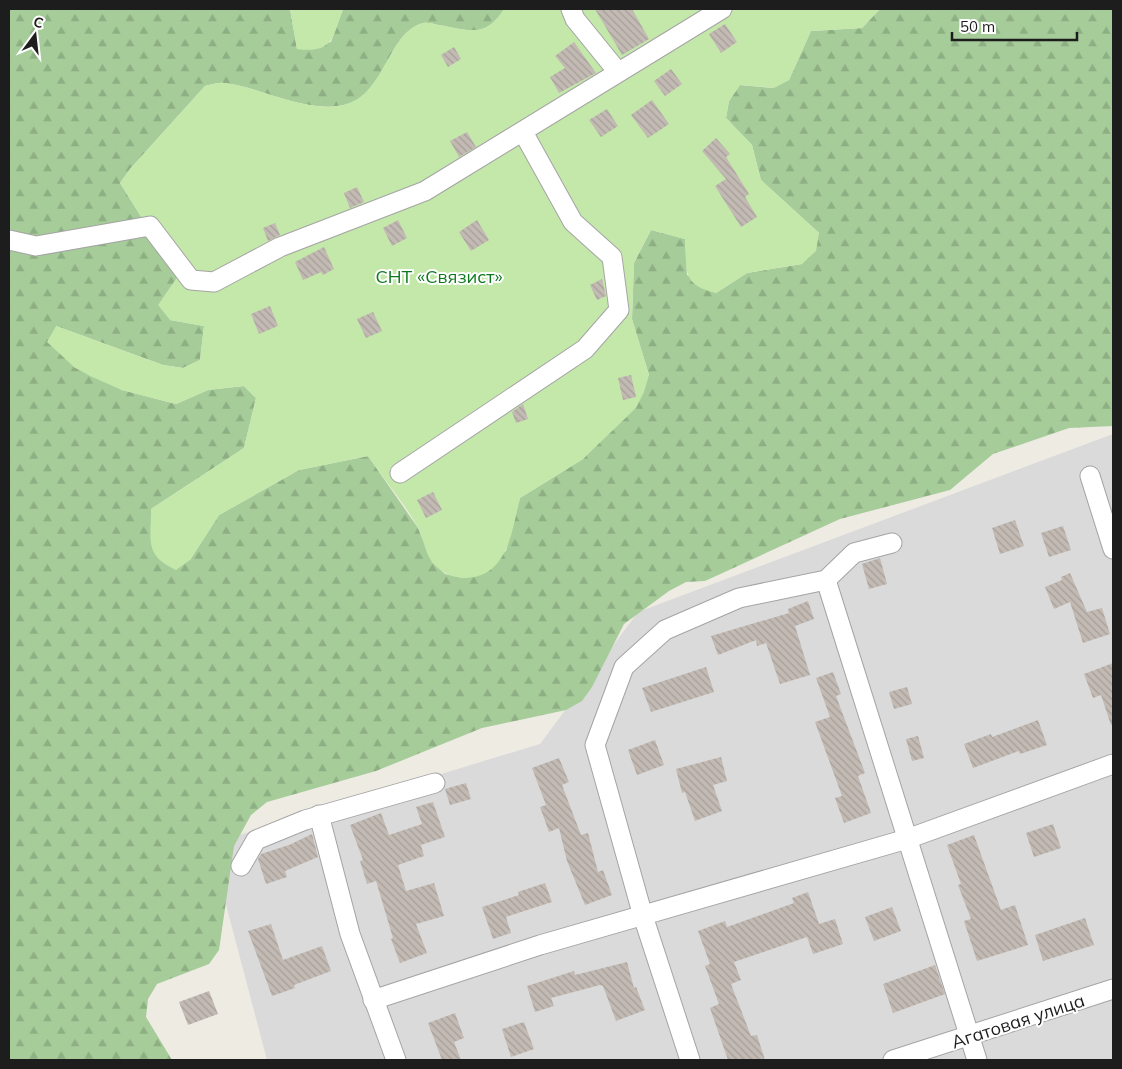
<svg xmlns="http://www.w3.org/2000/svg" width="1122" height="1069" viewBox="0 0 1122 1069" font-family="Mulish,sans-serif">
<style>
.residential{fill:#dbdada}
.forest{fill:url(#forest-firs)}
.garden{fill:#c4e7aa}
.building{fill:url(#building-back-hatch)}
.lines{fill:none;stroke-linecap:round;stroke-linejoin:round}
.minor-casing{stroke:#a4a4a4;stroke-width:21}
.minor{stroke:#fff;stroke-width:19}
.labels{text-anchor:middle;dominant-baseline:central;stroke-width:4;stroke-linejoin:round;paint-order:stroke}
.park-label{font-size:18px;fill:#0e781e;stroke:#fff}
.street-label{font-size:18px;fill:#1d1d1d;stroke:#fff}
</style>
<defs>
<pattern id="forest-firs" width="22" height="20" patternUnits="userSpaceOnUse" patternTransform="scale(1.25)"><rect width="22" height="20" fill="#a5cc99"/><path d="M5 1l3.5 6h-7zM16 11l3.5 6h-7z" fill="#8eaf83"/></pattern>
<pattern id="building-back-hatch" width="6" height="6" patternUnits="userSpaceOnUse" patternTransform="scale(1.25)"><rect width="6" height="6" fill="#c2bab3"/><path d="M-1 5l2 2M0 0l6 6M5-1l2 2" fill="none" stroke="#a69f9a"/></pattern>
</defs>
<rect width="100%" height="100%" fill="#eeebe3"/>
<polygon class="residential" points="1113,434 1113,1060 267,1060 210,844 540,744 638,612"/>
<path class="forest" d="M 9,9 L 290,9 L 297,49 L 331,42 L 343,9 L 504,9 C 485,39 470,30 438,25 C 434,24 428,22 423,23 C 389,32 386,89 350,103 C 312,117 262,87 224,83 C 218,82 211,85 205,86 L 130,169 L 120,183 L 178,276 L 170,320 L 204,326 L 200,360 L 183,368 L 163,365 L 56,326 L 74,367 L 122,390 L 176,404 L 208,390 L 244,386 L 256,398 L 244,448 L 151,509 L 190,560 L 219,515 L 299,470 L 368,456 L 418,528 L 432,562 L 445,574 L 463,578 L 506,551 L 520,498 L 583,459 L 649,375 L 632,319 L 634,263 L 651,230 L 685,239 L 687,275 L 716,293 L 747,273 L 802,264 L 819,233 L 761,180 L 752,145 L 726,118 L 729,101 L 740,85 L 773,88 L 789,80 L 811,31 L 862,28 L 880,9 L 1113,9 L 1113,426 L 1069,428 L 993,454 L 950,490 L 840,519 L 705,581 L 686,582 L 669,591 L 624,624 L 592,687 L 582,701 L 566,710 L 482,728 L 376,771 L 267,802 L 251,815 L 234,846 L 219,950 L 209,964 L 157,984 L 148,999 L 146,1017 L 172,1060 L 9,1060 Z"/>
<g class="garden">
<path d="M 290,9 L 343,9 C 333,37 333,54 297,49 Z"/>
<path d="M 504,9 L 880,9 L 862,28 L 811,31 L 789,80 L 774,88 L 740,85 L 729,101 L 726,118 L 752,145 L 761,180 L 819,233 L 816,251 L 802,264 L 747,273 L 716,293 C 681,285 687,270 685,239 L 651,230 L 634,263 L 632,319 L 649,375 L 644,392 L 636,408 L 583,459 L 520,498 C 512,530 508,577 466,578 C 453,578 441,573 433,563 C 425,554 424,539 418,528 C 405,503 384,480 368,456 L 299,470 L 219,515 L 190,560 L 176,570 C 144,555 151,541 151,509 L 244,448 L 256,398 L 244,386 L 208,390 L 176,404 L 122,390 L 90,376 L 74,367 L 47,342 L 56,326 L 163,365 L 183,368 L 200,360 L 204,326 L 170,320 L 158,305 L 178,276 L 120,183 L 130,169 L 205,86 C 211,85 218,82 224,83 C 262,87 312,117 350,103 C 386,89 389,32 423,23 C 428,22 434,24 438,25 C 470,30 485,39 504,9 Z"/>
</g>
<g class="building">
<polygon points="595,9 632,9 649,39 622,55"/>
<polygon points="725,24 737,42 721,53 709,34"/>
<polygon points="574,42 596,73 559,93 550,77 565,68 555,56"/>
<polygon points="454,47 461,59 448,67 441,55"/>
<polygon points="671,69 682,84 665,96 654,81"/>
<polygon points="652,100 669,124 648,138 631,115"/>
<polygon points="607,109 618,126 601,137 589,120"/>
<polygon points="467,132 476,147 459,157 450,141"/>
<polygon points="716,138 730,154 726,157 749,194 745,197 757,217 741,227 715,186 726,179 702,151"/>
<polygon points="357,187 364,202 350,208 344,193"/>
<polygon points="398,220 407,238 392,246 383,228"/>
<polygon points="477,220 489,240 471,251 459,232"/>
<polygon points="275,223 280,235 268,241 263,228"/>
<polygon points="324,247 334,269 323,275 321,272 303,280 295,262"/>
<polygon points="602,279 606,296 597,300 590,285"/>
<polygon points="270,306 278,326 259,334 251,314"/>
<polygon points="373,312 382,331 366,338 357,319"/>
<polygon points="631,375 636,397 623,400 618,378"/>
<polygon points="523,404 528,419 516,423 512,412"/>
<polygon points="433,492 442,510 426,518 417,500"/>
<polygon points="1015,520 1024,546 1000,554 992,528"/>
<polygon points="1063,526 1071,550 1049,557 1041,533"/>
<polygon points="880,558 887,584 869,589 862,564"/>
<polygon points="1070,573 1087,612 1102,608 1110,634 1083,643 1070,602 1054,609 1045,587 1062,580 1061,577"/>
<polygon points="808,601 814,619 795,626 810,675 780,684 766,643 757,646 756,640 718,655 711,636 789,613 788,609"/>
<polygon points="1113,663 1113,725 1111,725 1101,695 1093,698 1084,674"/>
<polygon points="706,667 714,692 651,712 642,688"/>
<polygon points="833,672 841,694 836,696 865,773 858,776 871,813 844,823 835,798 842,796 815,722 830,717 816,678"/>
<polygon points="907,687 912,704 894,709 889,692"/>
<polygon points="1038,720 1047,745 1020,754 1019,751 973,768 964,744 991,734 992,737"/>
<polygon points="918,736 924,758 912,761 906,739"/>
<polygon points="655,740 664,765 637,775 628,750"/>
<polygon points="721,757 727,781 713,785 722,811 695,821 685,792 682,793 676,769"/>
<polygon points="559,758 569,782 562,785 581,835 588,833 598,872 603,870 612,895 585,905 567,861 559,828 549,832 540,807 546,805 532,768"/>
<polygon points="466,783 471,799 450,805 445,789"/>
<polygon points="433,802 445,837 421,845 424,856 398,865 406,891 434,883 444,916 416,924 427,953 400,963 391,939 393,938 376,881 367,884 360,861 363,860 350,825 381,813 389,835 422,824 416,807"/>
<polygon points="1053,824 1061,848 1034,857 1026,833"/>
<polygon points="312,834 318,857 285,871 287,877 266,884 258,859 261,854 289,845"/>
<polygon points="974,835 1001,910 1015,905 1028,945 977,961 964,921 971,919 958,885 961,884 947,845"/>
<polygon points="545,883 552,902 506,917 511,933 493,939 482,907 519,895 518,892"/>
<polygon points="808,892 819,924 835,919 843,944 813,954 807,937 734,962 741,980 731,984 751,1036 757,1035 765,1060 728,1060 710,1008 719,1004 705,966 710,964 698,931 725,921 727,927 794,903 792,898"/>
<polygon points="892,907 901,931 874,941 865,917"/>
<polygon points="1085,918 1094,945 1043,961 1035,935"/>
<polygon points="271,924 283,960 322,946 331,971 294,985 295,988 272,996 248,931"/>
<polygon points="627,962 634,988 636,987 645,1010 616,1021 603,986 600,985 551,998 554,1006 535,1012 527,986 574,971 575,975"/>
<polygon points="935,965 945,994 893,1013 883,984"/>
<polygon points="209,991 218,1014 188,1025 179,1002"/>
<polygon points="455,1013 464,1038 454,1042 461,1060 442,1060 428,1023"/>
<polygon points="524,1022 534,1049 511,1057 502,1029"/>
</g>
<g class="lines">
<g class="minor-casing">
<g id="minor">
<polyline points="571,9 575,19 618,72"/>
<polyline points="9,240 36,246 150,226 191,280 214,282 280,247 425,191 722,9"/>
<polyline points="400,473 585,349 619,310 612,257 573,222 523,132"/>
<polyline points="1090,476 1113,549"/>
<polyline points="826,580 977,1060"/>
<polyline points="319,815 350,934 396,1060"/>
<polyline points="241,866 256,840 305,820 435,783"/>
<polyline points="373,1000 540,945 907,839 1113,764"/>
<polyline points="690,1060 643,916 595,745 624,667 665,630 739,598 826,580 854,553 892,543"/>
<polyline points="893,1060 1113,989"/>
</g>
</g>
<use href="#minor" class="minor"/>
</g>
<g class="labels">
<g class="park-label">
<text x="439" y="276">СНТ «Связист»</text>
</g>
<g class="street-label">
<text transform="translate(1018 1021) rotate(-18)">Агатовая улица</text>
</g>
</g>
<rect width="1122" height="1069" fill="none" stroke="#1d1d1d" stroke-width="20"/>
<g transform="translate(35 35) rotate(15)" stroke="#ffffff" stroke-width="4" paint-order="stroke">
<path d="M0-4L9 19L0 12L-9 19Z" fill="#1d1d1d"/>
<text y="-8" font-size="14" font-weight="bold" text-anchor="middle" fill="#1d1d1d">С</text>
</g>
<path d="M952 32v8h125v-8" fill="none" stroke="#1d1d1d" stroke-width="2.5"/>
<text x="960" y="32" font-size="15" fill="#1d1d1d" stroke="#ffffff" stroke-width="4" paint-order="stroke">50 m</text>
</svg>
